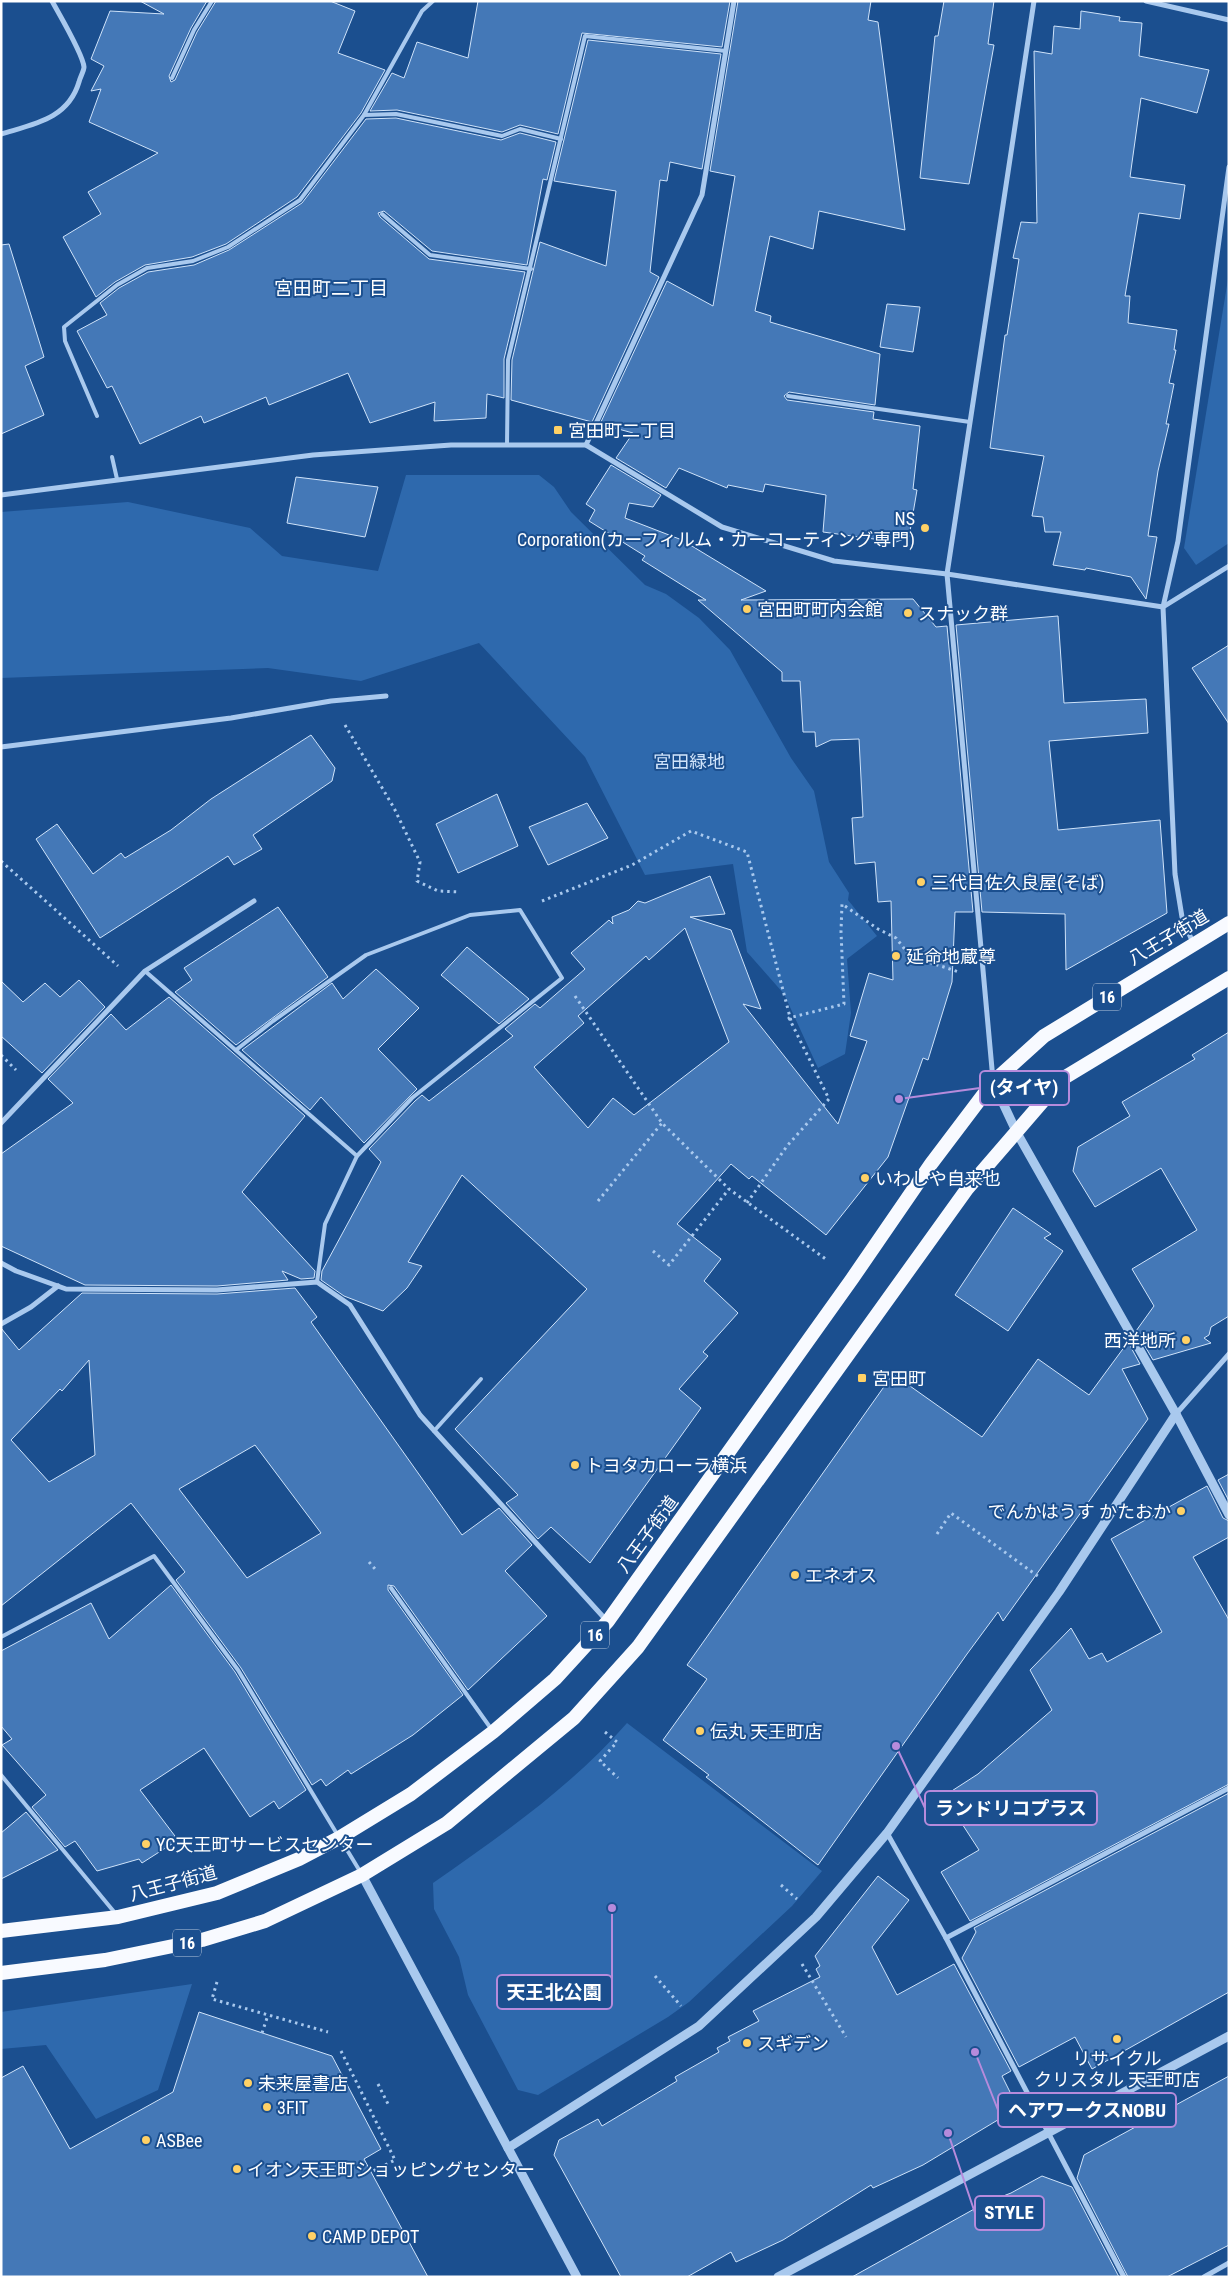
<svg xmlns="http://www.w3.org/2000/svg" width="1230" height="2278" viewBox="0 0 1230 2278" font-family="'Roboto Condensed','Noto Sans JP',sans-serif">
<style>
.green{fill:#2e69ad}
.building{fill:#4478b7;stroke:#cfe3fa;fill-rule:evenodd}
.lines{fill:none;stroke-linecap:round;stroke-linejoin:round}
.path{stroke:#a9c9ee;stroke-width:3;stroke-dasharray:2.5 4;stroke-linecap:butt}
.service{stroke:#a9c9ee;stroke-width:4}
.minor{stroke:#a9c9ee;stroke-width:5}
.tertiary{stroke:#a9c9ee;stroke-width:9}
.trunk{stroke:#f8faff;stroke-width:14}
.poi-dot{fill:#ffd166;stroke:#1b4f8f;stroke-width:2}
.labels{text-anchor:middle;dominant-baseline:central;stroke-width:4;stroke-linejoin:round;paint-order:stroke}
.shield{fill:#1b4f8f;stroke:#bbcadd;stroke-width:1}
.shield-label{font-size:16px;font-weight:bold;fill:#fff}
.poi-label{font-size:18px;fill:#fff;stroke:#1b4f8f;text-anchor:start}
.park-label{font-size:18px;fill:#cfe3fa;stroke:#1b4f8f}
.street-label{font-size:18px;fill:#fff;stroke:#1b4f8f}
.neighbourhood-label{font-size:19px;fill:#fff;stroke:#1b4f8f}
.leader{fill:none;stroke:#b68bdc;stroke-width:2}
.callout-dot{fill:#b68bdc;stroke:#1b4f8f;stroke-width:2}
.callout{fill:#1b4f8f;stroke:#b68bdc;stroke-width:2}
.callout-label{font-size:19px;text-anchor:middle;font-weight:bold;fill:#fff}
</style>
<rect width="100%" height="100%" fill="#1b4f8f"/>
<g class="green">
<polygon points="1229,273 1229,543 1196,565 1184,548"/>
<polygon points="406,475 539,475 554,487 571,512 645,585 666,594 699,618 730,650 791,758 814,791 829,862 849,893 848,900 877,936 847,959 851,1013 845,1054 818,1068 784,994 747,952 733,864 645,875 585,757 479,643 361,681 268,668 1,678 1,512 128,502 250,528 282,556 378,571"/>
<path d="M 627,1723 L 822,1871 L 792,1906 L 689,2002 L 668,2017 L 538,2095 L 518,2090 L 468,1995 L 459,1957 L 434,1909 L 433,1883 C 502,1835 572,1786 627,1723 Z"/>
<polygon points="192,1984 158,2090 96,2119 46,2045 1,2049 1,2012"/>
</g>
<g class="building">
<polygon points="140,1 207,1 191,28 169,76 171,82 175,80 197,32 216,1 330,1 355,11 338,53 385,70 361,113 297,197 226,244 192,257 145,265 115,282 96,297 63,237 101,214 88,192 158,153 89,122 101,89 91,91 104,66 91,59 110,11 164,14"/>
<polygon points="478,1 730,1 722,47 582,33 558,134 520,125 502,132 397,110 370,111 392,73 404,78 417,42 468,58"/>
<polygon points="738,1 871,1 868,20 878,22 905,230 819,211 813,249 770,236 755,311 771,316 770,322 880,354 875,405 789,392 784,396 787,400 874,412 873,419 920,426 913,489 917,490 909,537 896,542 823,532 826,495 765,484 763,492 728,485 727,488 679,468 666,488 616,458 633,433 600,424 667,281 713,306 735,176 710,171"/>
<polygon points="944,1 994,1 988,44 994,45 969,184 920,178 935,36 938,36"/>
<polygon points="1081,11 1120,17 1119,21 1142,23 1139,56 1209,70 1197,113 1141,98 1130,177 1185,185 1180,219 1139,213 1125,296 1130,296 1128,323 1177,330 1174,350 1176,350 1169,383 1174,384 1166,424 1169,424 1158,471 1148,536 1157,537 1146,599 1131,577 1086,568 1085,570 1053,565 1061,532 1045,532 1043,517 1032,516 1044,456 990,448 1005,335 1007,335 1019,259 1013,258 1021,222 1037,223 1034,51 1052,54 1054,26 1080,29"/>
<polygon points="588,40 721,54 702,169 670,162 667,181 660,180 650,272 659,277 592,422 511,400 512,360 540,242 606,266 616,191 554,181"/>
<polygon points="396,118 501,140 520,133 556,142 547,180 543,179 527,265 432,251 384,211 378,213 380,217 429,259 525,272 504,359 504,398 487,394 486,418 434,421 435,402 370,423 348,373 269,405 266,397 204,423 201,416 140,444 112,386 107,388 77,331 107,315 100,303 119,288 148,272 194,265 229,250 302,203 366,119"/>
<polygon points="9,244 44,357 25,366 44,415 1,434 1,245"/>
<polygon points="887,304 920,307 913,352 880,347"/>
<path d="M 611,465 L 661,495 L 653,507 L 629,503 L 625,518 L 682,540 L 766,591 L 741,600 L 913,599 L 936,627 L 947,626 L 973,912 L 955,912 L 952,982 L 928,1060 L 923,1058 L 888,1157 L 826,1235 L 752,1176 L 749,1179 L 731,1164 L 677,1224 L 721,1259 L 704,1281 L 738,1313 L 703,1352 L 708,1356 L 679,1389 L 701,1408 L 590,1563 L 551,1527 L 538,1539 L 506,1503 L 518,1495 L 455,1429 L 587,1289 L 462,1175 L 408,1262 L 422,1266 L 407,1288 L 383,1311 L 344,1296 L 321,1280 L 322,1271 L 381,1162 L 369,1149 L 415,1101 L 422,1095 L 429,1101 L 513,1036 L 505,1029 L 535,1004 L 540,1008 L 585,969 L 571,953 L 609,920 L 613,924 L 612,917 L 629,910 L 638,901 L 645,903 L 710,876 L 725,914 L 690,917 L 731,930 L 761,1009 L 743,1004 L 838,1124 L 867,1041 L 850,1036 L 869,973 L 893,980 L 891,901 L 878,902 L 875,862 L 855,864 L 852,818 L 863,817 L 859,739 L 831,740 L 816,747 L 815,732 L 803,732 L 800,681 L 782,681 L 782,672 L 698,600 L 706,600 L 642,560 L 645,556 L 589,521 L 595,510 L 586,504 ZM 685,928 L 729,1042 L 634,1115 L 613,1098 L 588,1128 L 534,1067 L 584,1023 L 578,1016 L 646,956 L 649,960 Z"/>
<polygon points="296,477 378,487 365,537 287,523"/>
<polygon points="1058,616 1064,703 1146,699 1148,733 1049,741 1058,830 1160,820 1167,913 1066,970 1065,914 982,912 956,625"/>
<polygon points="1229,645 1229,724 1192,668"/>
<polygon points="311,735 335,768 332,781 253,835 262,849 234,865 228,856 100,938 36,839 57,824 93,874 121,853 125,858 171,830 211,799"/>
<polygon points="497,794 518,846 458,873 436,824"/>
<polygon points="587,803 608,838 548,865 529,827"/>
<polygon points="278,907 328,977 236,1045 175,992 192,980 184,968"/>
<polygon points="467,947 529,999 499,1024 441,975"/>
<polygon points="376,969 419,1008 378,1049 417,1089 364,1143 321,1097 310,1110 242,1050 332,983 343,999"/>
<polygon points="79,980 105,1007 42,1073 1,1036 1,981 23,1002 45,983 60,997"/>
<polygon points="169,997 305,1116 242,1192 315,1271 314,1278 301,1279 282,1271 288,1280 217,1286 85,1285 1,1246 1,1154 73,1103 48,1079 111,1014 126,1030"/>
<polygon points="1229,1032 1229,1316 1211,1327 1209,1335 1204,1338 1211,1343 1153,1360 1136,1331 1154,1306 1132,1269 1197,1230 1161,1168 1095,1207 1073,1171 1078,1147 1130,1116 1122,1102 1195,1059 1192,1055"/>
<polygon points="1013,1208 1051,1234 1044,1238 1063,1251 1008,1331 955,1295"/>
<path d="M 295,1288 L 317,1317 L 311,1322 L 462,1535 L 499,1508 L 532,1545 L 505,1571 L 547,1616 L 468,1690 L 394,1586 L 388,1585 L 388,1590 L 463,1695 L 413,1735 L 351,1774 L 348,1770 L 326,1786 L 321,1779 L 312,1785 L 241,1668 L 176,1580 L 185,1572 L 131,1503 L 1,1606 L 1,1328 L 19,1350 L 82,1293 L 217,1294 ZM 89,1360 L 95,1455 L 49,1482 L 11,1440 L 60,1389 L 62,1391 ZM 255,1445 L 321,1533 L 247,1578 L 179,1489 Z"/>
<polygon points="1128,1342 1140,1364 1122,1369 1148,1419 1003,1621 998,1612 967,1654 818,1865 706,1777 709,1775 663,1740 707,1679 687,1665 893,1374 982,1437 1038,1359 1089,1395"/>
<polygon points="1229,1474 1229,1501 1218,1480"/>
<polygon points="1207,1486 1223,1518 1229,1521 1229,1537 1193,1557 1229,1620 1229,1784 970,1921 941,1872 979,1850 944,1796 978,1774 1052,1710 1030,1670 1071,1628 1089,1659 1102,1653 1107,1662 1162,1632 1111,1539"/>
<polygon points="171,1585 235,1672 306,1790 279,1809 274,1801 250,1817 204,1748 140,1790 178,1840 142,1863 139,1859 97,1871 75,1841 65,1847 32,1807 46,1795 2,1745 12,1739 1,1726 1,1651 91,1603 109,1639"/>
<polygon points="1229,1793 1229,1992 1092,2069 1075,2037 1019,2067 962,1958 976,1932 974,1928"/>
<polygon points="26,1812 58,1850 1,1879 1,1833"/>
<polygon points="878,1876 909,1900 872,1947 897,1995 954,1964 1011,2071 1002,2076 1014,2100 1011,2112 923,2165 873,2188 871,2185 783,2240 736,2262 731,2252 687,2277 621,2277 554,2155 559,2140 598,2119 602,2126 677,2081 675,2077 719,2052 717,2048 730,2041 728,2037 759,2021 753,2011 820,1977 816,1969 820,1966 815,1956"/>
<polygon points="199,2012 332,2056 381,2149 364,2159 428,2277 1,2277 1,2078 23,2066 70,2149 173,2092"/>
<polygon points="1229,2076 1229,2245 1167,2277 1128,2277 1077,2178 1084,2155"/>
<polygon points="1042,2176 1072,2187 1119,2277 852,2277 985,2203 1011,2193"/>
</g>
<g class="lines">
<g class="path">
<polyline points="345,725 394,808 420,862 417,881 438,891 460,892"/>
<polyline points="1,861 118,966"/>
<polyline points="542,901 632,865 691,831 747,852 791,1021"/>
<polyline points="575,996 662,1123 729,1189 827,1260"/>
<polyline points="1,1055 16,1070"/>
<polyline points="598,1201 662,1123"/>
<polyline points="747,1203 787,1146 829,1099 789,1018 844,1004 841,931 842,904 878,929 896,938 910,956 959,972"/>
<polyline points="653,1251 669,1265 729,1189"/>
<polyline points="937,1534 951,1513 1039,1577"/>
<polyline points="369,1562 376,1570"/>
<polyline points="605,1732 617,1742 600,1761 618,1778"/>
<polyline points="781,1885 797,1899"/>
<polyline points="802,1964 846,2037"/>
<polyline points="655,1976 681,2006"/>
<polyline points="217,1982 212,1999 328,2032"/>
<polyline points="262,2033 268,2015"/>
<polyline points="341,2051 395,2160 371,2172"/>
<polyline points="378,2084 388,2104"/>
</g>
<g class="service">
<polyline points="172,78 194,30 212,1"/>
<polyline points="364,115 396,114 502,136 520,129 561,139"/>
<polyline points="382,214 430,255 531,269"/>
<polyline points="788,396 970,422"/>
<polyline points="97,416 65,341 64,327 117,285 147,268 193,261 228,247 300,200 364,115 422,11 433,1"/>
<polyline points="507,445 508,360 585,36 726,51"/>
<polyline points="112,457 117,479"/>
<polyline points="145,971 357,1156"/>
<polyline points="236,1050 273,1021 366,955 470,915 520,910 562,978 412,1098 357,1156 325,1224 317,1282"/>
<polyline points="434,1431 481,1379"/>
<polyline points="391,1588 492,1730"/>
<polyline points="1,1637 154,1556 238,1670 337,1834"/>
<polyline points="1,1775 115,1913"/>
<polyline points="341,1840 361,1873"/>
</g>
<g class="minor">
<polyline points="1146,1 1229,20"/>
<path d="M 1,134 C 34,124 68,119 79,82 C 80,77 84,71 84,67 C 83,54 59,14 52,1"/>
<polyline points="586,445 702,195 734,1"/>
<polyline points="1,495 313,455 451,445 586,445 722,527 834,561 947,574 1163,607 1229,566"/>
<polyline points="1,747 231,718 331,701 386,696"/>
<polyline points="1193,943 1182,917 1175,874 1163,607 1178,541 1229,167"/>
<polyline points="993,1080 947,574 1034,1"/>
<polyline points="1,1123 145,971 254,901"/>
<polyline points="1,1263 16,1271 66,1289 217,1290 317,1282 350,1305 420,1415 607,1621"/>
<polyline points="1,1324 31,1307 58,1286"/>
<polyline points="1176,1414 1229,1354"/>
<polyline points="887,1833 946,1938 1124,2277"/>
<polyline points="946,1938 1229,1788"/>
<polyline points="1204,2277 1229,2263"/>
</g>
<g class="tertiary">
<polyline points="993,1082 1017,1133 1176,1414 1229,1515"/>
<polyline points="362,1875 577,2277"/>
<polyline points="508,2148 699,2026 816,1917 887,1833 1059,1592 1176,1414"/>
<polyline points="778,2277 1229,2036"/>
</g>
<g class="trunk">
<polyline points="1,1931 118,1917 217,1893 299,1859 339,1838 411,1794 493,1732 555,1679 608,1621 852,1279 931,1164 993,1082 1044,1036 1229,923"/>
<polyline points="1,1973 105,1960 202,1940 265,1921 362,1875 447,1823 574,1718 638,1647 967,1189 1062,1079 1229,978"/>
</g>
</g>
<g class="poi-dot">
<rect x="553" y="425" width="10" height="10" rx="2.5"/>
<circle cx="925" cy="528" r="5"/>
<circle cx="747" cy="609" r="5"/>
<circle cx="908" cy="613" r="5"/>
<circle cx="921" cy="882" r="5"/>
<circle cx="896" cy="956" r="5"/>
<circle cx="865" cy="1178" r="5"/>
<circle cx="1186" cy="1340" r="5"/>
<rect x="857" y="1373" width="10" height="10" rx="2.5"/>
<circle cx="575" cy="1465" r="5"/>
<circle cx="1181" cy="1511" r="5"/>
<circle cx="795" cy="1575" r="5"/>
<circle cx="700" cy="1731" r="5"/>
<circle cx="146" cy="1844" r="5"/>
<circle cx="1117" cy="2039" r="5"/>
<circle cx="747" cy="2043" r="5"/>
<circle cx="248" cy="2083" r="5"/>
<circle cx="267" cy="2107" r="5"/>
<circle cx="146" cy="2140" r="5"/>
<circle cx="237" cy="2169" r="5"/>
<circle cx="312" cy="2236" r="5"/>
</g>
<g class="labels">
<g class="shield">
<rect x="1093" y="983.5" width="28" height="27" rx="4"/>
<rect x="581" y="1621.5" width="28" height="27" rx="4"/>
<rect x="173" y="1929.5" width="28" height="27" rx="4"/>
</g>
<g class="shield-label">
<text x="1107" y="997">16</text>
<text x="595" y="1635">16</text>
<text x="187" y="1943">16</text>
</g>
<g class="poi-label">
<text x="568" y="430">宮田町二丁目</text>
<text x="915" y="518" text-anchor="end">NS<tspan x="915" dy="21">Corporation(カーフィルム・カーコーティング専門)</tspan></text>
<text x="757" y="609">宮田町町内会館</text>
<text x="918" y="613">スナック群</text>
<text x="931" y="882">三代目佐久良屋(そば)</text>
<text x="906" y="956">延命地蔵尊</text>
<text x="875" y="1178">いわしや自来也</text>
<text x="1176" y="1340" text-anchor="end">西洋地所</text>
<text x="872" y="1378">宮田町</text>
<text x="585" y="1465">トヨタカローラ横浜</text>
<text x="1171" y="1511" text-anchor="end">でんかはうす かたおか</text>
<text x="805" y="1575">エネオス</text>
<text x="710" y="1731">伝丸 天王町店</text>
<text x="156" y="1844">YC天王町サービスセンター</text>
<text x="757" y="2043">スギデン</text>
<text x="1117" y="2058" text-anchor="middle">リサイクル<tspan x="1117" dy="21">クリスタル 天王町店</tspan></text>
<text x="258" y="2083">未来屋書店</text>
<text x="277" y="2107">3FIT</text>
<text x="156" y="2140">ASBee</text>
<text x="247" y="2169">イオン天王町ショッピングセンター</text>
<text x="322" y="2236">CAMP DEPOT</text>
</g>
<g class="park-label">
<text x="689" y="761">宮田緑地</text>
</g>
<g class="street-label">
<text transform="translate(1168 937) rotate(-31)">八王子街道</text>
<text transform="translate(647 1534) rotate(-54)">八王子街道</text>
<text transform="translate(173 1883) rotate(-15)">八王子街道</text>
</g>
<g class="neighbourhood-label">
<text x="331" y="288">宮田町二丁目</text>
</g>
</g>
<path class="leader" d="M899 1099L980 1088M896 1746L925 1808M612 1908L612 1992M975 2052L998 2110M948 2133L975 2213"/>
<g class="callout-dot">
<circle cx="899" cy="1099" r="5"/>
<circle cx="896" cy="1746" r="5"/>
<circle cx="612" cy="1908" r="5"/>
<circle cx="975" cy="2052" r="5"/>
<circle cx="948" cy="2133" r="5"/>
</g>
<g class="callout">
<rect x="980" y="1071" width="89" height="34" rx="5"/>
<rect x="925" y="1791" width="172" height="34" rx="5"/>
<rect x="497" y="1975" width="115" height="34" rx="5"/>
<rect x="998" y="2093" width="178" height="34" rx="5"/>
<rect x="975" y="2196" width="69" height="34" rx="5"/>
</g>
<g class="callout-label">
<text x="1024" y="1094">(タイヤ)</text>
<text x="1011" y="1815">ランドリコプラス</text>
<text x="554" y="1999">天王北公園</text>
<text x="1087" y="2117">ヘアワークスNOBU</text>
<text x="1009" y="2219">STYLE</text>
</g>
<rect width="1230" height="2278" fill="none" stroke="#ffffff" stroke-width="5"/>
</svg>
